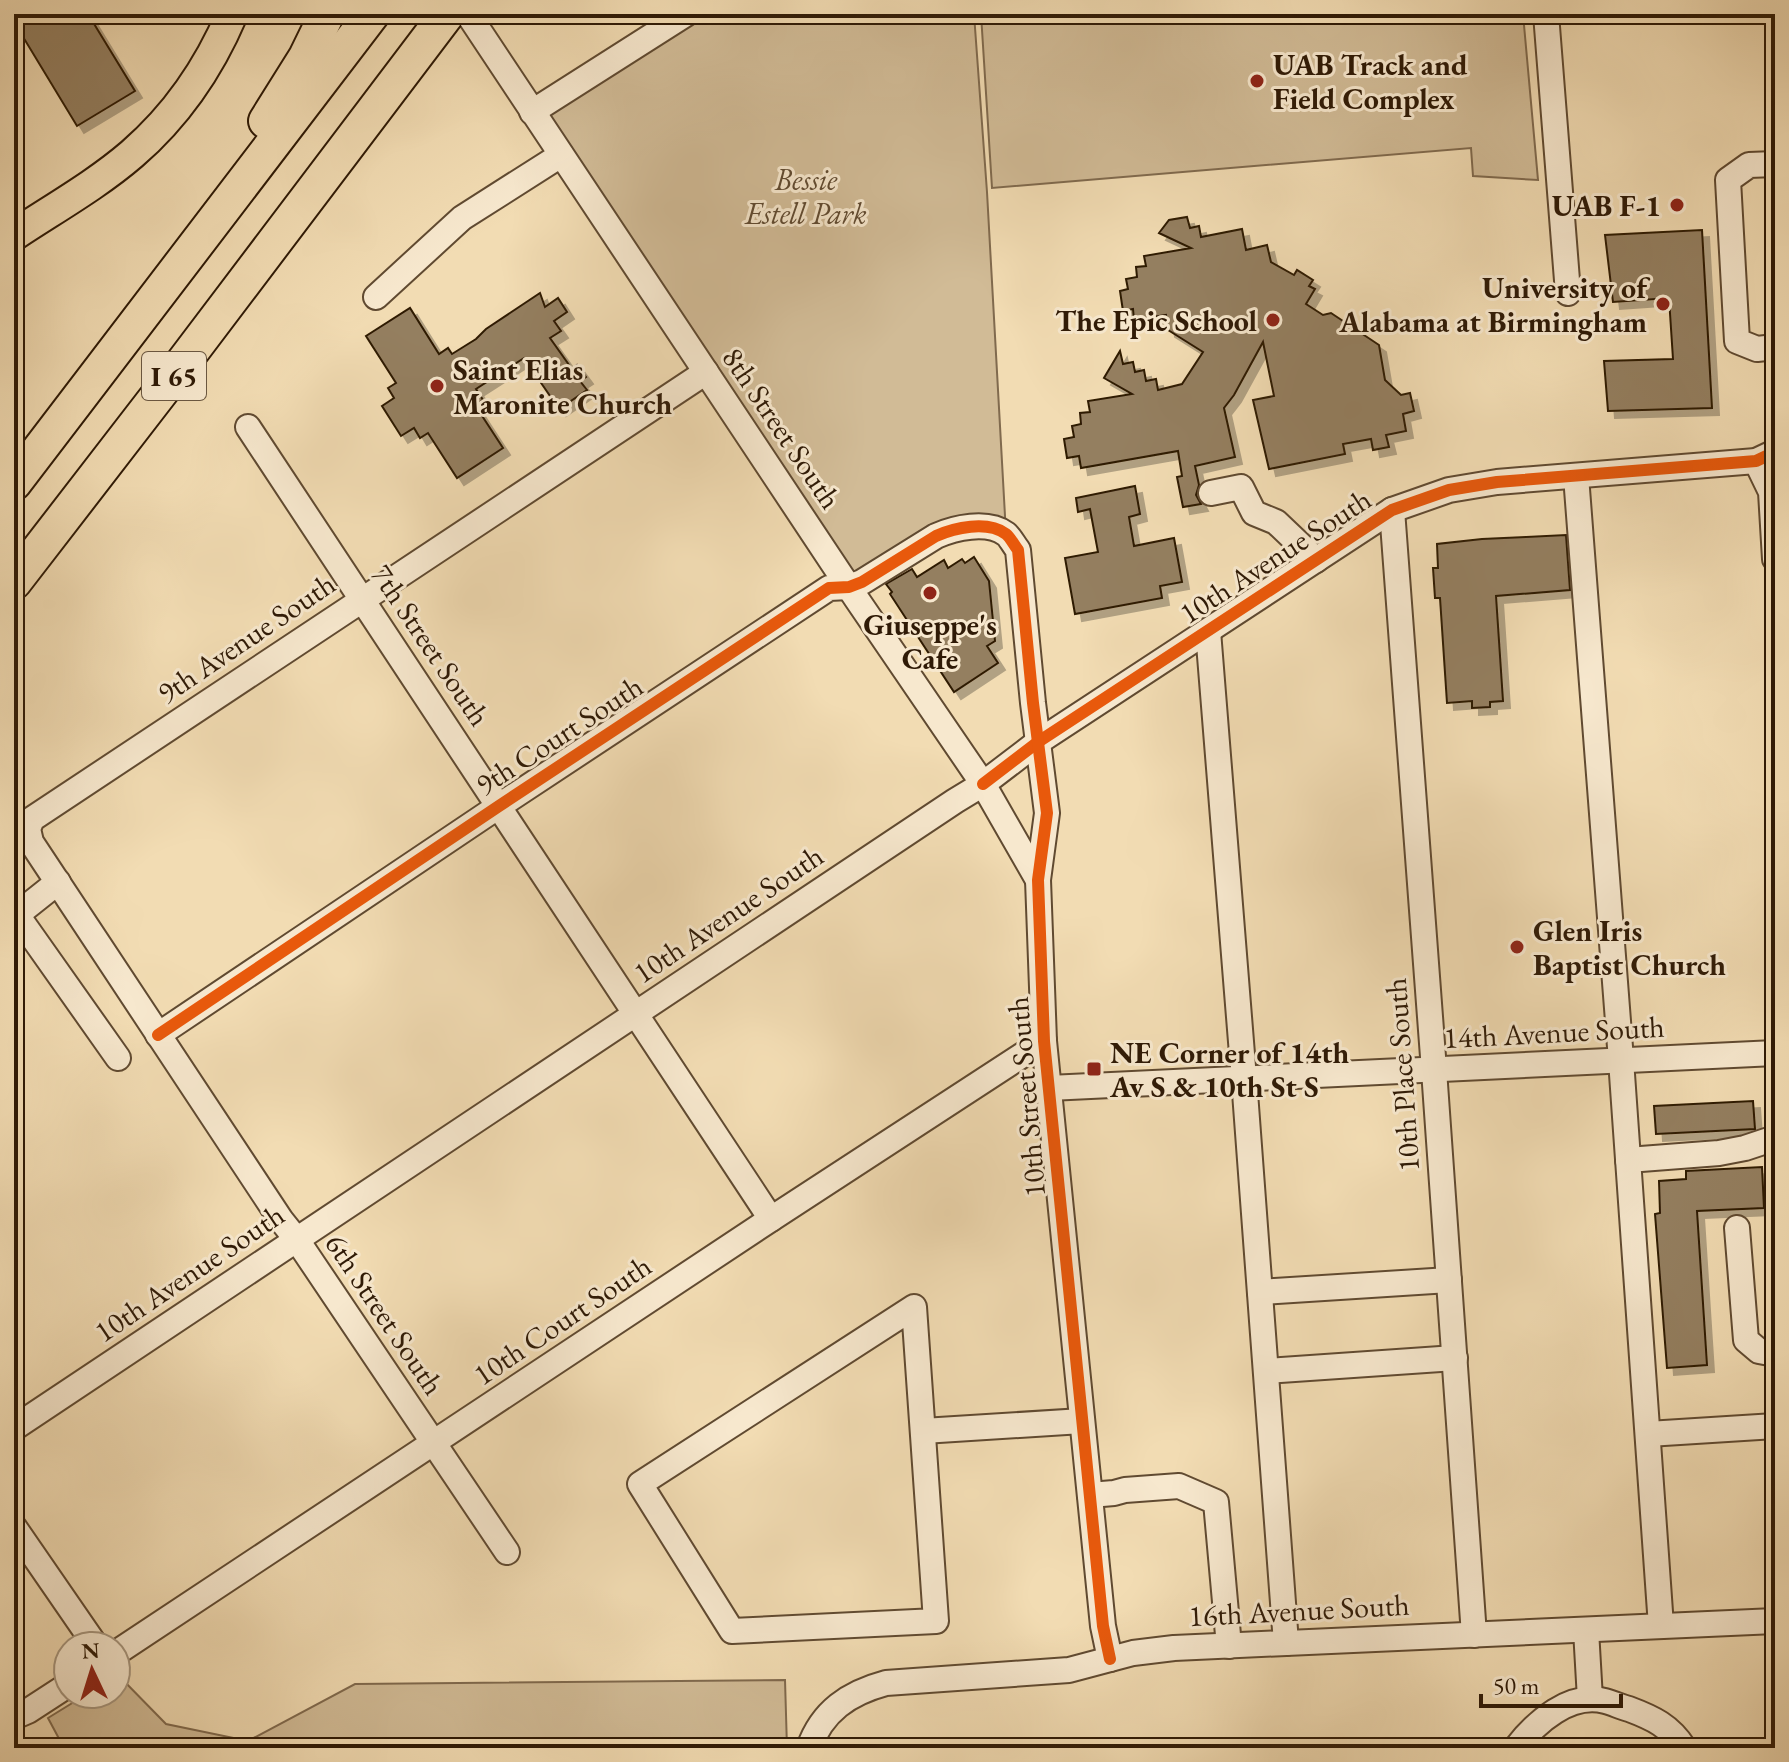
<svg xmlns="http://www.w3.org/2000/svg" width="1789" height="1762" viewBox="0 0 1789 1762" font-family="'EB Garamond',serif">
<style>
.green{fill:#d1bb96;stroke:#806a4e;stroke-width:2}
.building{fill:#947f60;stroke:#2f1a06;stroke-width:2;filter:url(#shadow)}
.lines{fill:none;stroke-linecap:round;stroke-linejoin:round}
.minor-casing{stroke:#604a31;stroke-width:28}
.major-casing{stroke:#2f1a06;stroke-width:34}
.highway-casing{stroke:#2f1a06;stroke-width:38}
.minor{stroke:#f7e8ce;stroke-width:24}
.major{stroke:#f2dcb3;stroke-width:30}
.highway{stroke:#f2dcb3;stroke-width:34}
.cycleway-casing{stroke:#f7e8ce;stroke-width:17}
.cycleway{stroke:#e8590c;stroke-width:12}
.poi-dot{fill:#8f2418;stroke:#f7e8ce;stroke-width:3}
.labels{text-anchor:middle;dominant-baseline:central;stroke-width:6;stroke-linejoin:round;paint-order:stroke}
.shield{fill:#f7e8ce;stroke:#6b5842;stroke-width:2}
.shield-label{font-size:28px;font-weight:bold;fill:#2f1a06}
.poi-label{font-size:30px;font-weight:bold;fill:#2f1a06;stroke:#f7e8ce;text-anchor:start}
.park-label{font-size:30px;font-style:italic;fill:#604a31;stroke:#f7e8ce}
.street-label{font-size:30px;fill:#2f1a06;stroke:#f7e8ce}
</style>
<defs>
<filter id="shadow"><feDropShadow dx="7" dy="7" stdDeviation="0" flood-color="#0004"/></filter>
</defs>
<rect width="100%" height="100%" fill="#f2dcb3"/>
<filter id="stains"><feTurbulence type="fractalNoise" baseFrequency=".0025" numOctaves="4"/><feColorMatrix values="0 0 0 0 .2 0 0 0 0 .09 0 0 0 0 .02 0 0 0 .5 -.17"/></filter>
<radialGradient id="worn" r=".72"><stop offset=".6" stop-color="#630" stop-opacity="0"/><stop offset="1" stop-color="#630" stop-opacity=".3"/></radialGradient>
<g class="green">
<polygon points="686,14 974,14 987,192 1006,534 976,526 849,587 532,112"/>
<polygon points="981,14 1523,14 1538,180 1473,176 1471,148 992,188"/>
<polygon points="118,1675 166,1724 248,1741 355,1684 785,1680 787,1748 64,1748 48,1718 87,1694 116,1694 116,1676"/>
</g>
<g class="building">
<polygon points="14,14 88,14 135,91 77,126 14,22"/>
<polygon points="1187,217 1190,228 1199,226 1201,237 1242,229 1246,250 1267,245 1271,262 1294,275 1297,270 1313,280 1309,286 1315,289 1306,304 1323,315 1331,313 1379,345 1385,380 1401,395 1410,393 1414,411 1403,414 1406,431 1386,435 1389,447 1373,450 1371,439 1343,444 1345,454 1269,469 1253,400 1274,396 1263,342 1234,395 1224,408 1235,457 1195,466 1199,485 1196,495 1201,504 1183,507 1177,477 1182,476 1178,451 1081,468 1079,456 1067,458 1064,439 1074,437 1072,426 1081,424 1080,413 1090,412 1088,401 1132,394 1104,378 1120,351 1123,364 1133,362 1135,372 1144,370 1146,381 1156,379 1158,390 1182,384 1203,352 1168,330 1166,315 1134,320 1133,309 1123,311 1120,291 1128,289 1126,279 1137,277 1136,267 1146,266 1144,256 1191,248 1159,233 1169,220"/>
<polygon points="1702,230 1712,408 1608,411 1604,361 1673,359 1669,298 1613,302 1605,235"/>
<polygon points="540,293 545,307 558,298 567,312 554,321 561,331 550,338 572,369 577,365 586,377 580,381 587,390 559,409 524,358 476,389 483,400 475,405 503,448 457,478 428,433 420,438 414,428 401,436 382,406 394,398 388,388 396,383 366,336 410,308 439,354 448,348 452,354 476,339 486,329"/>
<polygon points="1135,486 1140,514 1129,517 1134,546 1174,538 1182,582 1160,586 1162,598 1075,614 1065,558 1098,552 1090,509 1078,512 1076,498"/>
<polygon points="1566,535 1570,590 1496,596 1503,701 1490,702 1490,707 1472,708 1472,701 1447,703 1440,598 1435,598 1433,568 1438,568 1437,544 1482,539"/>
<polygon points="974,557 989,581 995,641 987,646 998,663 954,692 890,594 892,592 886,584 912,569 917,577 944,560 948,568 962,559 965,563"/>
<polygon points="1753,1101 1755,1129 1656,1134 1654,1106"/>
<polygon points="1762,1167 1764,1208 1697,1211 1707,1365 1667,1368 1655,1214 1660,1213 1659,1181 1686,1179 1686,1171"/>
</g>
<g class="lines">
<g class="minor-casing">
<g id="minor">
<polyline points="468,14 856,598 983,784 1038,880"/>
<polyline points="1546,14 1568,293"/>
<polyline points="532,112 686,14"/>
<polyline points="1775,164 1749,165 1728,180 1737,341 1757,349 1775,347"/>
<polyline points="376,297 462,218 561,155"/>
<polyline points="248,427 771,1219"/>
<polyline points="1756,461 1771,492 1775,559"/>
<polyline points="1576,476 1621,1060 1661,1626"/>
<polyline points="1211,493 1241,487 1254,513 1276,522 1316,560"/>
<polyline points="1392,510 1434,1070 1474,1635"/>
<polyline points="1208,631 1244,1079 1286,1643"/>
<polyline points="17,915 118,1058"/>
<polyline points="14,917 58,882"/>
<path d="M 158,1035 L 499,806 L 829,588 L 849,587 L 862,582 L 936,536 C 954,528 987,520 1006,534 C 1010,537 1014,545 1018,550 L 1033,703 L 1047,813 L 1038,880 L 1044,1041 L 1103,1626 L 1110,1659"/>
<polyline points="1049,1088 1775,1053"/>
<polyline points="1628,1160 1719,1153 1745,1148 1775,1138"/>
<polyline points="1737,1228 1746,1340 1759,1351 1775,1354"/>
<polyline points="1260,1292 1449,1280"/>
<polygon points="914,1307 936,1621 732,1631 640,1484"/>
<polyline points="1266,1371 1455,1358"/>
<polyline points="14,1428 955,801 983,784 1038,742 1392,510 1449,490 1497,482 1756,461 1775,452"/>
<polyline points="923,1431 1082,1421"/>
<polyline points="1648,1434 1775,1426"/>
<polyline points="1090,1495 1114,1493 1125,1490 1179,1486 1216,1502 1229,1646"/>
<polyline points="14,1527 96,1646"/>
<polyline points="507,1552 297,1240 281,1220 31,842 28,829 32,819 706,372"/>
<polyline points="1586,1630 1590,1699"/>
<polyline points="116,1653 771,1219 1044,1041"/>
<polyline points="14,1717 28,1711 68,1685"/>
<path d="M 809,1748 C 822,1711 849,1693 886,1683 L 1069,1670 L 1133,1653 L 1174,1648 L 1775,1621"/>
<path d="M 1516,1748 C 1536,1722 1570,1692 1605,1701 C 1613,1703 1621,1707 1629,1709 C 1653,1718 1670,1726 1684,1748"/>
</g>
</g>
<g class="major-casing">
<path id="major" d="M 14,235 C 53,209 96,185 132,154 C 176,116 209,68 232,14"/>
</g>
<g class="highway-casing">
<g id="highway">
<polyline points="266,121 306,57 327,14"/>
<polyline points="14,483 372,14"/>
<polyline points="14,582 173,376 447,14"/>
</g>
</g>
<use href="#minor" class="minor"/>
<use href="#major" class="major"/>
<use href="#highway" class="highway"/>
<g class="cycleway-casing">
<g id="cycleway">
<polyline points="983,784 1038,742 1392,510 1449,490 1497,482 1756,461 1775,452"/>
<path d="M 158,1035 L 499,806 L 829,588 L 849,587 L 862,582 L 936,536 C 954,528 987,520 1006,534 C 1010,537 1014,545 1018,550 L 1033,703 L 1047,813 L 1038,880 L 1044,1041 L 1103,1626 L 1110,1659"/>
</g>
</g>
<use href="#cycleway" class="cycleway"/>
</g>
<g class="poi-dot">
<circle cx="1257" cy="81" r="8"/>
<circle cx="1677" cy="205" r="8"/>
<circle cx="1663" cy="304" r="8"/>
<circle cx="1273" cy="320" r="8"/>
<circle cx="437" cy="386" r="8"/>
<circle cx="930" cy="593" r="8"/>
<circle cx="1517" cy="947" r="8"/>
<rect x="1086" y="1061" width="16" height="16" rx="4"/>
</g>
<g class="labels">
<rect class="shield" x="142" y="352" width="64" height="48" rx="6"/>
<g class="shield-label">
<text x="174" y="376">I 65</text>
</g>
<g class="poi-label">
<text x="1273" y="64">UAB Track and<tspan x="1273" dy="34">Field Complex</tspan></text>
<text x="1661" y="205" text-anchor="end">UAB F-1</text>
<text x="1647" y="287" text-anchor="end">University of<tspan x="1647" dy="34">Alabama at Birmingham</tspan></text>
<text x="1257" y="320" text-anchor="end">The Epic School</text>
<text x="453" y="369">Saint Elias<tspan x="453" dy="34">Maronite Church</tspan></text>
<text x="930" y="624" text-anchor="middle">Giuseppe's<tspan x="930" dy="34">Cafe</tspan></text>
<text x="1533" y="930">Glen Iris<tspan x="1533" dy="34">Baptist Church</tspan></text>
<text x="1110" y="1052">NE Corner of 14th<tspan x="1110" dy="34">Av S &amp; 10th St S</tspan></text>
</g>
<g class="park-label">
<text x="806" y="179">Bessie<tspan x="806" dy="34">Estell Park</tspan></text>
</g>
<g class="street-label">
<text transform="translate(782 428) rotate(56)">8th Street South</text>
<text transform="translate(1275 556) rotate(-33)">10th Avenue South</text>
<text transform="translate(246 638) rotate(-34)">9th Avenue South</text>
<text transform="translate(431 645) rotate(56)">7th Street South</text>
<text transform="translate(559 735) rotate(-33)">9th Court South</text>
<text transform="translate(728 914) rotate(-34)">10th Avenue South</text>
<text transform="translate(1554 1032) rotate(-3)">14th Avenue South</text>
<text transform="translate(1402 1075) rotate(-94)">10th Place South</text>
<text transform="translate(1026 1097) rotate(-95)">10th Street South</text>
<text transform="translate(189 1273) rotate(-34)">10th Avenue South</text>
<text transform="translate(385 1314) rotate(56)">6th Street South</text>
<text transform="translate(562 1320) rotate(-34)">10th Court South</text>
<text transform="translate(1299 1610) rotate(-3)">16th Avenue South</text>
</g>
</g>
<rect width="1789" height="1762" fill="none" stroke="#f2dcb3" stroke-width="48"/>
<rect x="16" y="16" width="1757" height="1730" fill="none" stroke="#2f1a06" stroke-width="4"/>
<rect x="24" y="24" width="1741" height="1714" fill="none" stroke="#2f1a06" stroke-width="2"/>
<g transform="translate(92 1670) rotate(356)"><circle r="38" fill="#f7e8ce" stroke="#a7967e" stroke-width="2"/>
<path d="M0-6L14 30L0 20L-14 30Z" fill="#8f2418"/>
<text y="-12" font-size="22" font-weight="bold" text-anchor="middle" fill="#2f1a06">N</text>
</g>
<path d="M1481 1694v12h140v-12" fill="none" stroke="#2f1a06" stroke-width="4"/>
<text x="1493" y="1694" font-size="24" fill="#2f1a06" stroke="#f7e8ce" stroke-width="6" paint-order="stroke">50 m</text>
<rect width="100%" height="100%" filter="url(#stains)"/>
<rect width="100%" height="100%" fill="url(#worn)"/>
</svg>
